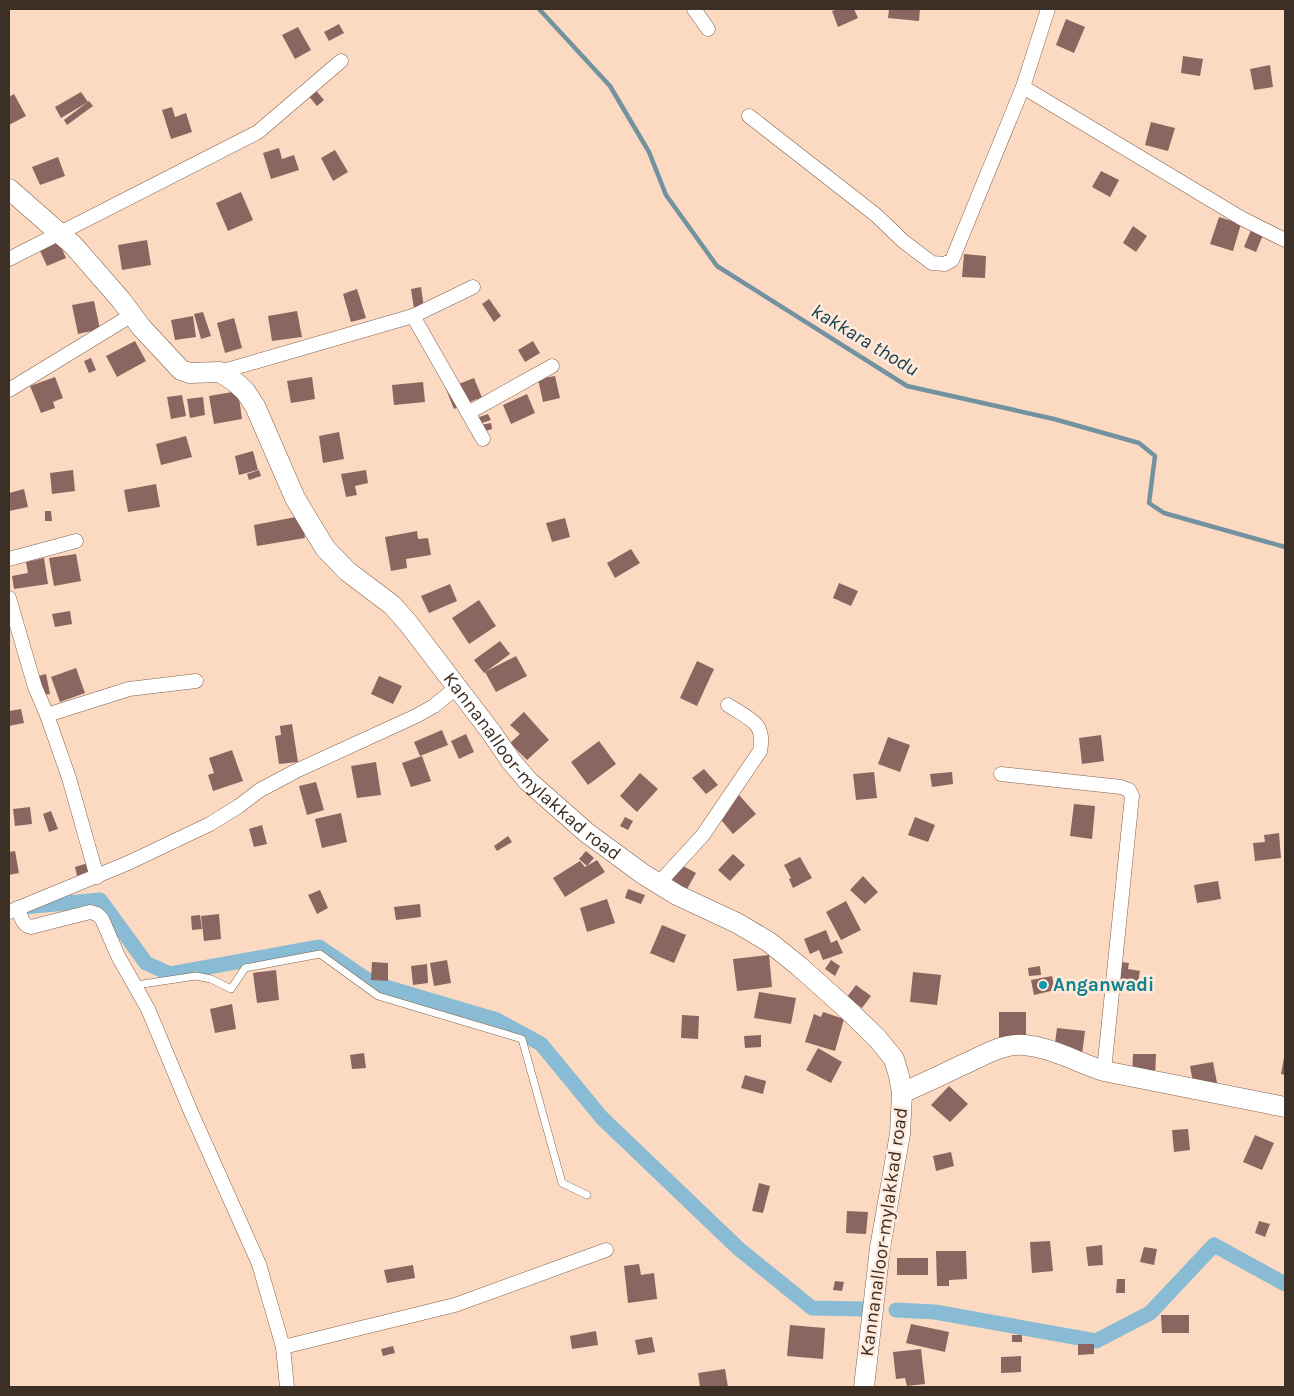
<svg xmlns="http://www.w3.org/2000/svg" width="1294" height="1396" viewBox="0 0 1294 1396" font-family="Karla,sans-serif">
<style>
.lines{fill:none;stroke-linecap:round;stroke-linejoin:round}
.stream{stroke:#7292a0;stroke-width:4.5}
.canal{stroke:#89bcd4;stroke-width:15}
.building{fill:#8b6560}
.lane-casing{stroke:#7f614c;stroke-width:8}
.street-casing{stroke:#7f614c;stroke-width:15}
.secondary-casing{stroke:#7f614c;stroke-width:21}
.lane{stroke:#fff;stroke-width:7}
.street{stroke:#fff;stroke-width:14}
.secondary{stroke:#fff;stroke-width:20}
.culture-dot{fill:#0f9aa8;stroke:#ffeadc;stroke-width:2}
.labels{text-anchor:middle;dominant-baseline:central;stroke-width:5;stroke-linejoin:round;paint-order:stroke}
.street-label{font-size:19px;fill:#3c2f25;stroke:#ffeadc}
.culture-label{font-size:19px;font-weight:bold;fill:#0d838f;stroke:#ffeadc;text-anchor:start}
.water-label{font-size:20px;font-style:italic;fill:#154152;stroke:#ffeadc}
</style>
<rect width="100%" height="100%" fill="#fcdac2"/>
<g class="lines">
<polyline class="stream" points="539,9 610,86 649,152 666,195 717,266 907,386 1054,419 1139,443 1155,456 1149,503 1164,513 1285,547"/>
<g class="canal">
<polyline points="23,907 100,900 146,963 170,974 319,947 372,983 497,1020 541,1044 602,1118 739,1249 812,1308 863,1309"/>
<polyline points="896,1310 935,1312 1096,1341 1150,1313 1214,1245 1285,1284"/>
</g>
</g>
<g class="building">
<polygon points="838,9 854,9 858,18 838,27 832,11"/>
<polygon points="889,9 920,9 919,21 888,18"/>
<polygon points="1066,19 1085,27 1074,53 1056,45"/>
<polygon points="339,24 344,33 329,41 324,32"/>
<polygon points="298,27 311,50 295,59 282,35"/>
<polygon points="1183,56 1203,59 1200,76 1181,73"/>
<polygon points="1270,65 1273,87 1254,90 1250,69"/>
<polygon points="313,87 324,100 317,106 306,93"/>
<polygon points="81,92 88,102 61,118 55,107"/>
<polygon points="14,94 26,116 9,125 9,97"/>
<polygon points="89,101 93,106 67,125 64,120"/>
<polygon points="172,107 175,117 186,113 192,132 171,139 162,110"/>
<polygon points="1151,122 1175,128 1168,151 1145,145"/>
<polygon points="279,148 282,159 294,155 299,170 271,179 263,153"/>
<polygon points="335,150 348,172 333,181 321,158"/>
<polygon points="58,157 65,176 40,185 32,167"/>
<polygon points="1101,171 1119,180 1110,197 1092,187"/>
<polygon points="241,192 253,220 228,231 216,203"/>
<polygon points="1219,217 1241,224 1233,251 1210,244"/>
<polygon points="1133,226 1147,236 1136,252 1123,243"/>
<polygon points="1251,230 1263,235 1256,252 1244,247"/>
<polygon points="147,240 151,265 122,270 118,245"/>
<polygon points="59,242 66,258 47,266 40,251"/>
<polygon points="964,254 986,256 985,278 962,277"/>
<polygon points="421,287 424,308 414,309 411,289"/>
<polygon points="357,289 366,318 351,322 343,294"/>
<polygon points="489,299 501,316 494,322 482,304"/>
<polygon points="94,301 100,329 78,334 72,305"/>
<polygon points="297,311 302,337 272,341 268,316"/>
<polygon points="203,312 211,336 201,339 194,314"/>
<polygon points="193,316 196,337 175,340 171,320"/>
<polygon points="234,318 242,348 225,353 217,323"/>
<polygon points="135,341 146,361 117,377 106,356"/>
<polygon points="533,341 540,353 525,362 518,350"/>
<polygon points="91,358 96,370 89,373 84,361"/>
<polygon points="555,376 560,398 543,402 538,379"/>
<polygon points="55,377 63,398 53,402 55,408 41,413 30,386"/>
<polygon points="312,377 315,399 291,403 287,381"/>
<polygon points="474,378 483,400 478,401 477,399 454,409 446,389"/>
<polygon points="423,382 425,402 394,405 392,385"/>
<polygon points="238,391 242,419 214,424 209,396"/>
<polygon points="527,394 535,413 511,424 503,405"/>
<polygon points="182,395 186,416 171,419 167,397"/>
<polygon points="203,397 205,415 190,418 187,399"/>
<polygon points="488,414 491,420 479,424 482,434 473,437 468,421"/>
<polygon points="491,423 492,429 482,432 480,425"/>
<polygon points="339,432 344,459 323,463 319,436"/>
<polygon points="186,436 192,457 161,465 156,444"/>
<polygon points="253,451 258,470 239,475 235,456"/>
<polygon points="73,470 75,491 52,494 50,473"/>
<polygon points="259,470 261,476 249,480 247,474"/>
<polygon points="366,470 368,483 355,486 357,495 346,497 341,474"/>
<polygon points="156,484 160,507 128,512 124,490"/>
<polygon points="24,489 28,507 9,511 9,493"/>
<polygon points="45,511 51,511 52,521 45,521"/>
<polygon points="301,516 305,538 257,546 254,525"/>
<polygon points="565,518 570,537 552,542 546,523"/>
<polygon points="417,531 418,539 428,538 431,555 406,559 407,568 391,571 385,537"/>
<polygon points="631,549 640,563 615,578 607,563"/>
<polygon points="76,554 81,581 54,586 49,558"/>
<polygon points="44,558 48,584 14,589 12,576 28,573 26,562"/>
<polygon points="839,583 858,591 851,606 833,598"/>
<polygon points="450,584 457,601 429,613 421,596"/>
<polygon points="479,600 496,626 469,644 452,618"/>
<polygon points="70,611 72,624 55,627 52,614"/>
<polygon points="500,641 510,654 484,673 474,660"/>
<polygon points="516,656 527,676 496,692 485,672"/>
<polygon points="697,661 714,669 697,706 680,698"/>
<polygon points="76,668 85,693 60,702 51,677"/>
<polygon points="46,674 50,694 43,695 38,676"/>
<polygon points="379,676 402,686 393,704 371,694"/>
<polygon points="21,709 24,723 9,726 9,711"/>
<polygon points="524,712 549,740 527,760 510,743 520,734 510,725"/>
<polygon points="292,724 298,762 279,764 275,736 281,735 280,726"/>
<polygon points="442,730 448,745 420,756 414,742"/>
<polygon points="466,734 474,752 459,759 451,741"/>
<polygon points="1101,735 1104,761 1082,764 1079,738"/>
<polygon points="888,737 910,745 900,772 878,764"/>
<polygon points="599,741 616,764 588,785 571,762"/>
<polygon points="232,750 243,781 213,791 208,775 214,773 209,758"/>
<polygon points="422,756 431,781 411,787 402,763"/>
<polygon points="376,762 381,795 357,798 351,766"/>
<polygon points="704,769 718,785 706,794 692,778"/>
<polygon points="874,772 877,798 856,800 853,774"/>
<polygon points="952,772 953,784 932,787 930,774"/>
<polygon points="640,773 658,789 637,812 620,796"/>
<polygon points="316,782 324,810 307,815 299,786"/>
<polygon points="739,795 756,814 733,834 716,814"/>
<polygon points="1074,804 1095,806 1092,839 1070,836"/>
<polygon points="30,807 32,824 15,826 13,809"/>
<polygon points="51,811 58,829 49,832 43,814"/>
<polygon points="341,813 347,842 322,848 315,819"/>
<polygon points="625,817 633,821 628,830 620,826"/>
<polygon points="915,817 935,825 928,842 908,835"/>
<polygon points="262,825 267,844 254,847 249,829"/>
<polygon points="1279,833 1281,858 1255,861 1253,843 1265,842 1264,835"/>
<polygon points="508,836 512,842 497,851 494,846"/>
<polygon points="15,851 19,873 9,875 9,852"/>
<polygon points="586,851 594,858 587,866 579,859"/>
<polygon points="733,854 745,865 730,881 718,870"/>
<polygon points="800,857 812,878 793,888 789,879 791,878 784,865"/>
<polygon points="597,860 605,872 565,897 553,878 580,861 585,867"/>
<polygon points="88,863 91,871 77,876 75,867"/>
<polygon points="681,865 696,873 687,889 672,880"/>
<polygon points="863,876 878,892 865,904 850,890"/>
<polygon points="1218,881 1221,899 1197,903 1194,885"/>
<polygon points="628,889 645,895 641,904 625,898"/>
<polygon points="320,890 328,908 317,914 308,895"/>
<polygon points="607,899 615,923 587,932 580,908"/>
<polygon points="846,901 861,930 841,940 826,912"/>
<polygon points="420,904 421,917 396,920 394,907"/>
<polygon points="219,914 221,939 204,941 201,916"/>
<polygon points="200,915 202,929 192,930 191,916"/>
<polygon points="662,925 686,935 674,963 650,953"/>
<polygon points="826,930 831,943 837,940 843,953 823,960 819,950 810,954 804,939"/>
<polygon points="769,955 772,987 737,991 733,959"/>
<polygon points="447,960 451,983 434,986 430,963"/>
<polygon points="831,960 840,966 835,976 825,969"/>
<polygon points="1113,961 1129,963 1128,969 1140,971 1138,982 1111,978"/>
<polygon points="372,962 388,963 388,981 371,980"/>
<polygon points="427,964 428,983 413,985 411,966"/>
<polygon points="1040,966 1041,975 1029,976 1028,968"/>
<polygon points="276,970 279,1000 257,1003 253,973"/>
<polygon points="913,972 941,975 937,1005 910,1002"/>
<polygon points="1052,976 1055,990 1034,995 1031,980"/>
<polygon points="856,985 871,996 862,1008 847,997"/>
<polygon points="759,992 796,998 791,1024 754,1018"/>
<polygon points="232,1004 236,1029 215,1033 210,1009"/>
<polygon points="823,1012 844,1019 835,1051 805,1042 814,1014 821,1017"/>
<rect x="999" y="1012" width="27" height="32"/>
<polygon points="682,1015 699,1016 698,1039 681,1038"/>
<polygon points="1057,1028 1085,1031 1082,1055 1054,1051"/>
<polygon points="761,1035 761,1047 745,1048 744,1036"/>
<polygon points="818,1048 842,1062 831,1083 806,1070"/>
<polygon points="364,1053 366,1068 352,1069 350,1055"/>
<polygon points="1133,1054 1156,1054 1155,1078 1132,1077"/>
<polygon points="1284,1058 1285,1058 1285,1075 1281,1074"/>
<polygon points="1213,1062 1217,1083 1194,1088 1190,1066"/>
<polygon points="745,1075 766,1081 763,1094 741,1088"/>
<polygon points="949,1086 968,1104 950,1122 931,1105"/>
<polygon points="1188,1129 1190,1150 1174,1152 1172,1130"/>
<polygon points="1255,1135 1274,1143 1262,1170 1243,1162"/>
<polygon points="951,1152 954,1166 936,1171 933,1156"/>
<polygon points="759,1183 770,1186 763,1213 752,1211"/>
<polygon points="847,1211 868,1212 866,1234 846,1233"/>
<polygon points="1259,1221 1270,1224 1265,1237 1255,1233"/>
<polygon points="1050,1241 1053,1271 1032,1273 1030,1242"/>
<polygon points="1102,1245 1103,1265 1088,1266 1086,1247"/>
<polygon points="1144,1247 1157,1249 1154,1265 1140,1262"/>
<polygon points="936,1251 966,1251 967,1279 949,1280 949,1286 937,1286"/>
<rect x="897" y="1258" width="31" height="17"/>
<polygon points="639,1264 641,1275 654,1273 657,1299 628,1303 624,1266"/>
<polygon points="413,1265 415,1278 387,1283 384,1270"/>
<polygon points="1117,1279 1125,1279 1125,1293 1116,1293"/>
<polygon points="835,1281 844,1282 842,1291 833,1290"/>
<polygon points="1161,1315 1189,1315 1189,1333 1162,1333"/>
<polygon points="911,1324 949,1332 945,1352 906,1343"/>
<polygon points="790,1325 825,1328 823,1359 787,1356"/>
<polygon points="596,1331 598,1345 572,1349 570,1336"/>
<rect x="1012" y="1335" width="10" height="7"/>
<polygon points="652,1337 655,1352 638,1355 635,1340"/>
<polygon points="1078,1344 1094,1344 1094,1354 1078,1355"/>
<polygon points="393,1346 395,1353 383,1356 381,1349"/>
<polygon points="921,1349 925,1384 907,1386 905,1378 896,1379 893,1352"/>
<polygon points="1021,1356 1021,1372 1001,1373 1001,1357"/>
<polygon points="725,1369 728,1387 700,1387 698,1373"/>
</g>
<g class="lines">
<g class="lane-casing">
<polyline id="lane" points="136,985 196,976 211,979 231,989 245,968 320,954 378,996 522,1039 562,1183 587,1195"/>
</g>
<g class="street-casing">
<g id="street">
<polyline points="694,9 708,29"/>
<polyline points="1023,87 1241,218 1285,240"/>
<polyline points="749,116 876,215 903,241 932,263 945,264 952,260 1023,87 1048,9"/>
<polyline points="9,259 258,132 341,61"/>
<polyline points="413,316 483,439"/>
<polyline points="220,372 413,316 473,287"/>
<polyline points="9,390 132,315"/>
<polyline points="468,413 552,366"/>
<polyline points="9,559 76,541"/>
<polyline points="9,598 35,687 47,715 69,778 97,877"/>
<polyline points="47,715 129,689 196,681"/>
<polyline points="1001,774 1121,787 1129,790 1132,796 1104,1071"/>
<path d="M 659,883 L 703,835 L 760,751 C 766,722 749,719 728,705"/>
<path d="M 18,908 C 21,916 22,925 31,927 L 90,912 L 97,914 L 102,919 L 118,956 L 148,1009 L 191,1112 L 259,1264 L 283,1347 L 287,1387"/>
<polyline points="9,912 128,863 210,824 239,806 260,790 296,771 416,716 434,706 457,687"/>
<polyline points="283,1347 455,1305 606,1250"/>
</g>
</g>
<g class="secondary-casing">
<g id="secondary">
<path id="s1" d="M 9,189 L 73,245 L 121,300 L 141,327 L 181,370 L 190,373 L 220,372 L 234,381 L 245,391 L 255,406 L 295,498 L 325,548 L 347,571 L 392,605 L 408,623 L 491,732 L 511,761 L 528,781 L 587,833 L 643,874 L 677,895 L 737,923 L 769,942 L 800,967 L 848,1010 L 877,1038 L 894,1059 L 899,1076 L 902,1093 L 900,1134 L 880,1248 L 864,1387"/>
<path d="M 902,1093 C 922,1084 942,1075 962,1065 C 981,1057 1002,1043 1024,1045 C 1050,1047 1079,1063 1104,1071 L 1285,1107"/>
</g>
</g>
<use href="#lane" class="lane"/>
<use href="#street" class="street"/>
<use href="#secondary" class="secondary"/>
</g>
<circle class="culture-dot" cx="1043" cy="985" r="5"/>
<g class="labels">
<g class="street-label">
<text stroke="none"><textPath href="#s1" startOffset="801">Kannanalloor-mylakkad road</textPath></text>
<text transform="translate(884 1232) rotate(-82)">Kannanalloor-mylakkad road</text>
</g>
<g class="culture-label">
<text x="1053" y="985">Anganwadi</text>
</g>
<g class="water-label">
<text transform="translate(865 340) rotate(31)">kakkara thodu</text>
</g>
</g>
<rect width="1294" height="1396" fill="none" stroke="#3c2f25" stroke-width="20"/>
</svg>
